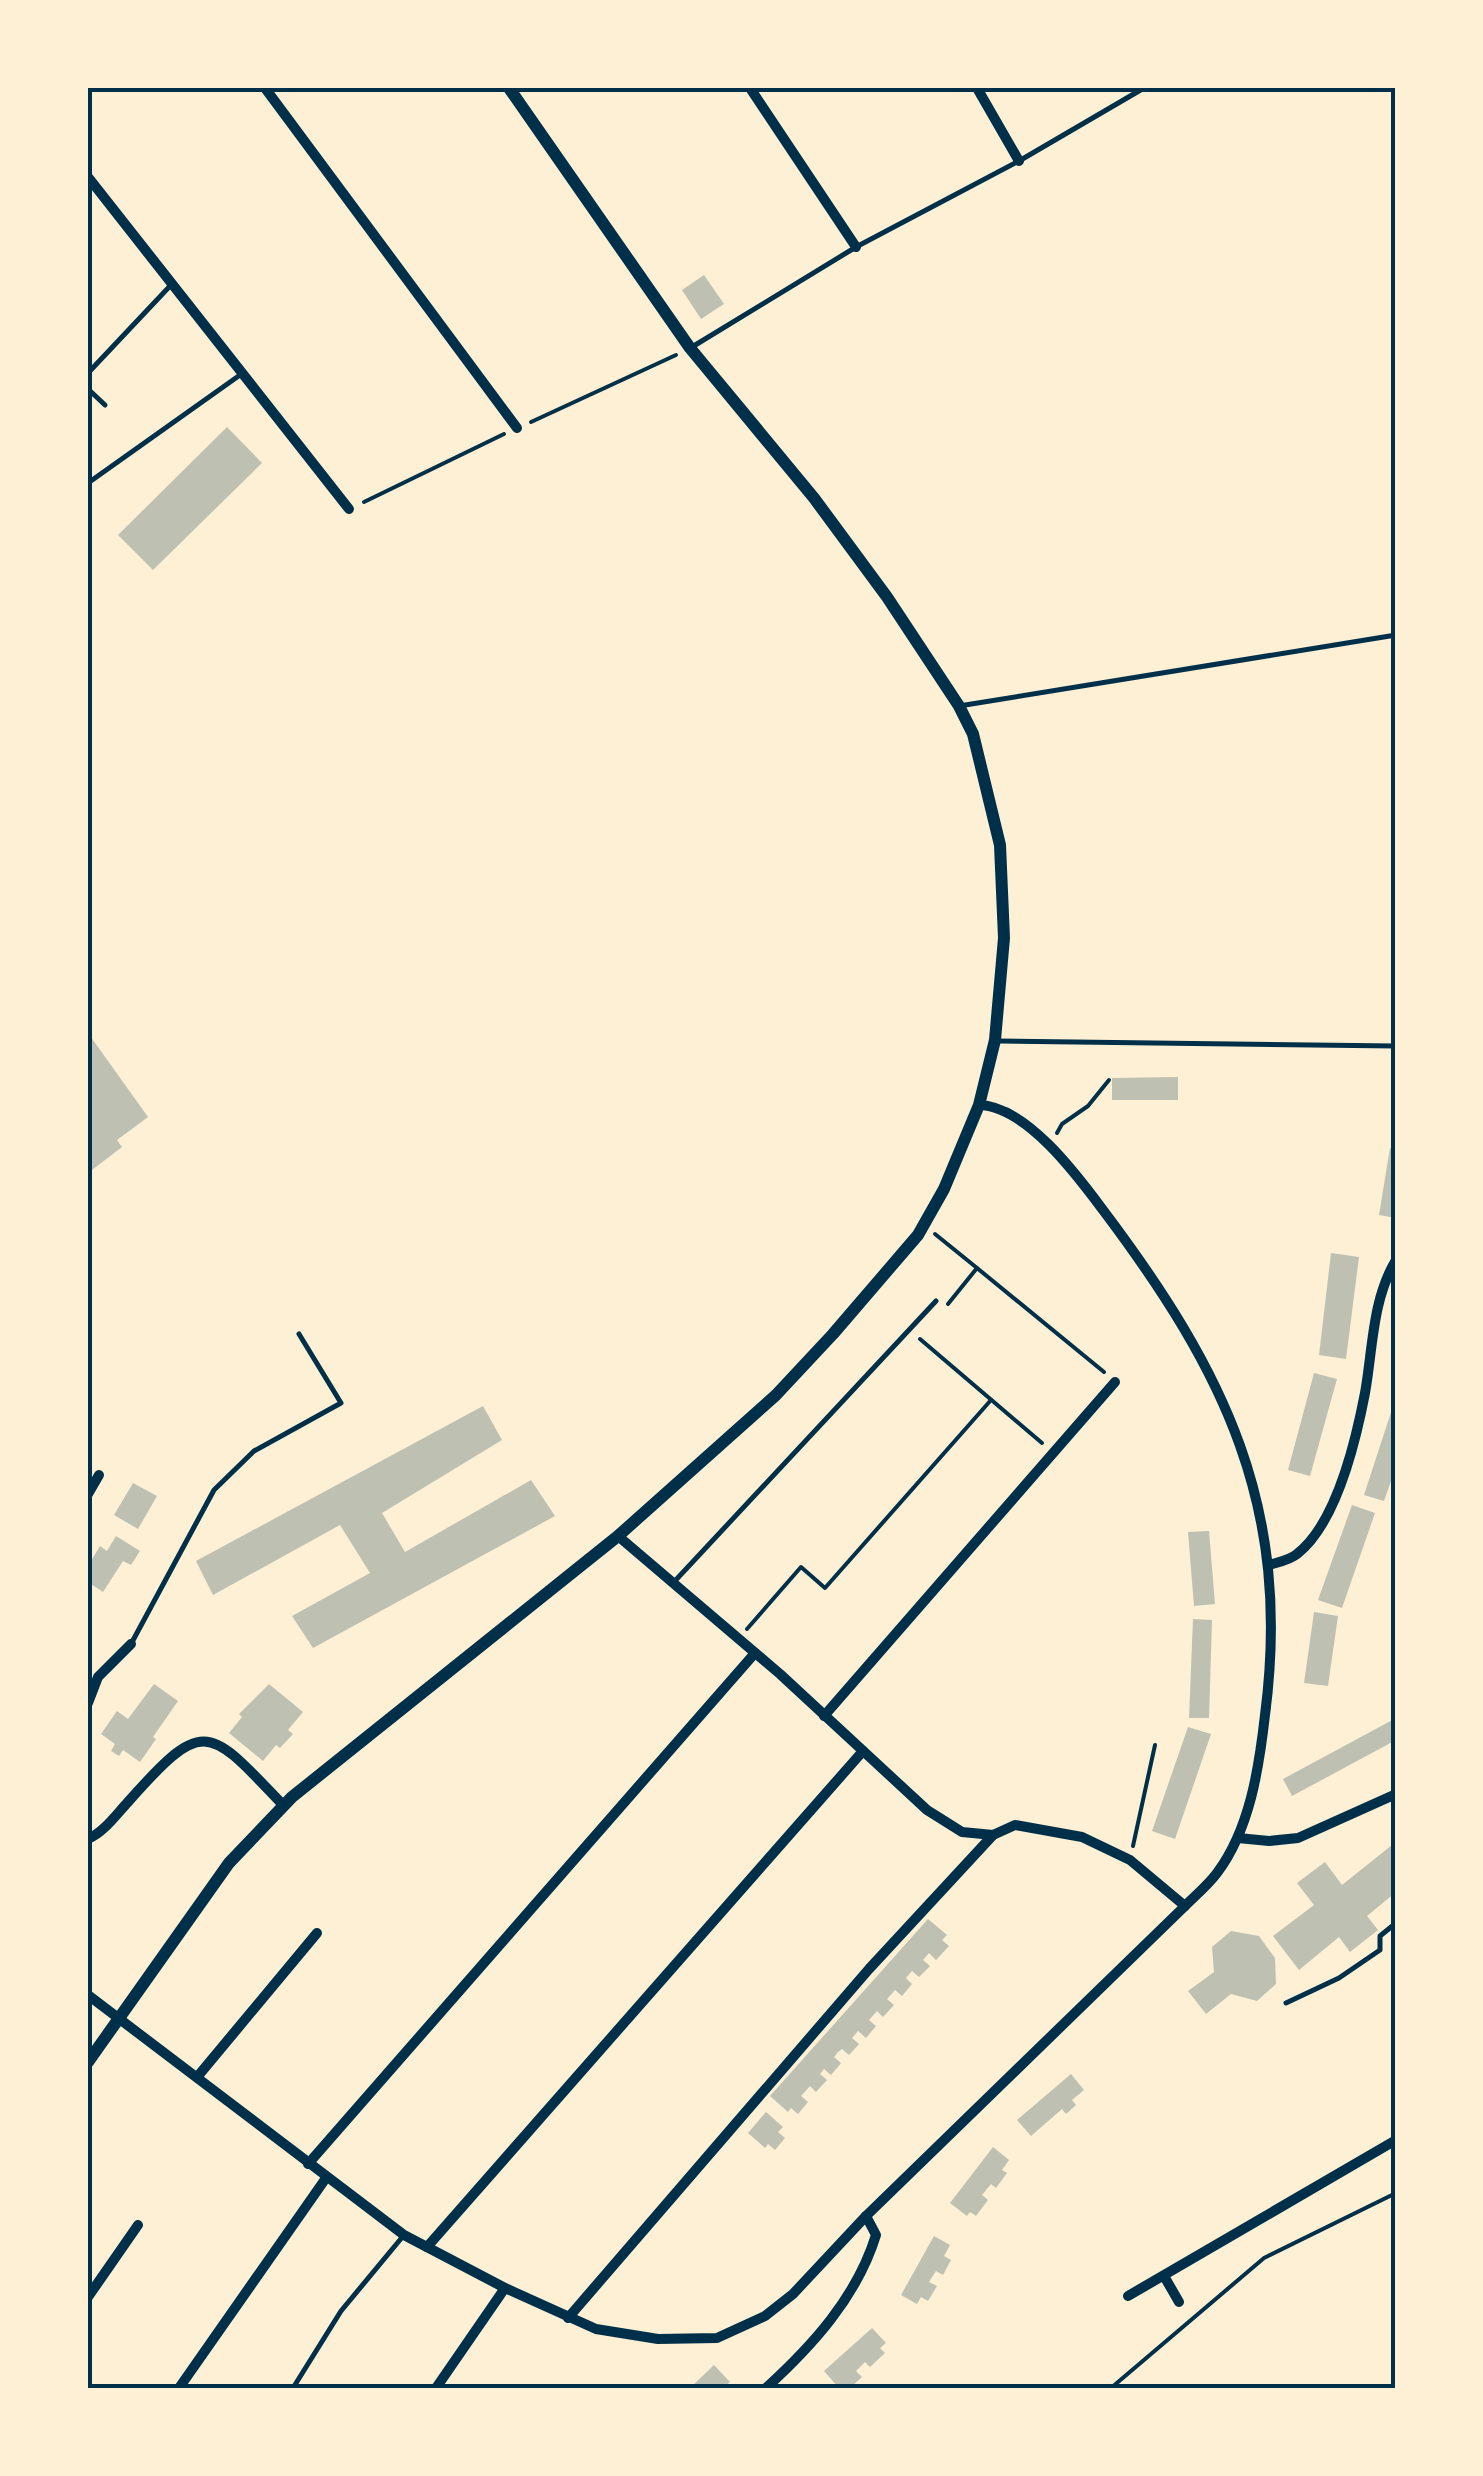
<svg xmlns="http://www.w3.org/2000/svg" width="1483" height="2476" viewBox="0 0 1483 2476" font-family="Figtree,sans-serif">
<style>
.building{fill:#bec0b2}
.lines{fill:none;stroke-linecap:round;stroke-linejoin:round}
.path{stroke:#003049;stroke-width:4}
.service{stroke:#003049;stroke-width:5}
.minor{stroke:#003049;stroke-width:10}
.tertiary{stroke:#003049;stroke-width:12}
.neatline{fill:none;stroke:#003049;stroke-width:4}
</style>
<rect width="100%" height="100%" fill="#fdf0d5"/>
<g class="building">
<polygon points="704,275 724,304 701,319 682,290"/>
<polygon points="227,427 262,463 153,570 118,535"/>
<polygon points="88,1033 148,1117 117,1140 122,1147 88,1173 88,1109 92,1106 88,1100"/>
<polygon points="1178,1077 1178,1100 1112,1100 1112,1078"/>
<polygon points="1390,1148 1396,1149 1396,1218 1379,1215"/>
<polygon points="1331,1253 1359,1257 1346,1359 1319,1355"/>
<polygon points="1314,1373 1337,1379 1310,1476 1288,1470"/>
<polygon points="1395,1400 1396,1467 1384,1501 1364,1495"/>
<polygon points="483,1406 502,1440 382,1513 405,1552 531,1480 555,1516 313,1648 292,1616 370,1573 340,1525 213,1595 196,1561"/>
<polygon points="133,1483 157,1496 138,1529 114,1515"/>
<polygon points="1352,1505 1375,1513 1342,1608 1318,1600"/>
<polygon points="1209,1531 1215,1604 1194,1606 1188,1532"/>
<polygon points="116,1536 140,1551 131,1565 123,1561 103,1592 88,1582 88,1566 100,1546 107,1551"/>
<polygon points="1314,1612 1338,1616 1328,1686 1304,1683"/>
<polygon points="1193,1619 1212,1620 1209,1718 1189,1718"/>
<polygon points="154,1684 178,1701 153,1737 156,1739 140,1762 123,1750 119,1756 111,1751 115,1744 101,1734 117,1711 128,1719"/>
<polygon points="269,1684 303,1712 288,1730 293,1734 280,1748 276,1745 263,1761 229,1733 242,1717 239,1714"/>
<polygon points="1396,1718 1396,1740 1292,1796 1283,1779"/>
<polygon points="1188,1727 1211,1734 1175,1839 1152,1831"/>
<polygon points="1392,1845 1396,1849 1396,1892 1367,1916 1378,1930 1350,1952 1339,1937 1299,1970 1273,1936 1314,1905 1297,1883 1325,1862 1342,1885"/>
<polygon points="928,1919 947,1935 942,1940 949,1946 936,1960 929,1953 923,1960 930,1966 919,1977 912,1971 906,1978 912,1984 902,1996 895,1990 887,1999 894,2005 883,2017 877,2011 869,2020 876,2026 866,2038 858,2031 852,2038 859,2044 849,2055 842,2049 838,2052 834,2057 841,2063 831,2075 824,2069 820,2074 827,2080 816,2092 810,2086 801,2096 808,2102 798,2114 791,2108 788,2112 770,2096"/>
<polygon points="1231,1931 1259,1936 1275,1958 1276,1984 1257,2001 1231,1994 1206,2014 1188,1991 1214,1972 1212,1947"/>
<polygon points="1071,2074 1084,2090 1072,2100 1076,2105 1066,2114 1062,2109 1031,2136 1017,2120"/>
<polygon points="766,2112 783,2127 778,2132 785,2138 775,2150 768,2144 765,2148 748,2133"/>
<polygon points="993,2147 1009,2160 1002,2170 1007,2173 996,2188 991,2184 982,2195 988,2200 976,2216 970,2212 967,2216 950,2203"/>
<polygon points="934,2236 950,2245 944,2256 951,2260 943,2275 936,2271 929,2282 937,2286 928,2301 921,2297 917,2304 901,2295"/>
<polygon points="872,2328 886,2343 880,2348 885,2353 870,2367 865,2362 856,2371 862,2377 850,2388 841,2385 838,2387 824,2371"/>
<polygon points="714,2365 730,2382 723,2388 690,2388"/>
</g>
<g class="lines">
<g class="path">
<polyline points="531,422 676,355"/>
<polyline points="364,502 504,434"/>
<polyline points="1057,1133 1062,1124 1088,1106 1109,1080"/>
<polyline points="935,1234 977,1268"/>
<polyline points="948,1304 977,1268 1104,1372"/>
<polyline points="920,1339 1042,1443"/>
<polyline points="747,1629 801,1567 825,1588 991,1400"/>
<polyline points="1133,1846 1155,1745"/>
<polyline points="1111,2388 1264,2258 1396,2193"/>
</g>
<g class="service">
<polyline points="692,347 856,247 1019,161 1144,88"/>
<polyline points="88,373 170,286"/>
<polyline points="88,389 105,405"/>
<polyline points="88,483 240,375"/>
<polyline points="959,706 1396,635"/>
<polyline points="999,1041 1396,1046"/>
<polyline points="673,1583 936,1301"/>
<polyline points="131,1644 214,1490 254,1451 341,1403 299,1334"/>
<polyline points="1286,2003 1339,1978 1380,1950 1380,1936 1396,1923"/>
<polyline points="293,2388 341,2311 404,2235"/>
</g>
<g class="minor">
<polyline points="265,88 517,428"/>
<polyline points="750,88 856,247"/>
<polyline points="977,88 1019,161"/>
<polyline points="88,177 349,509"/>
<polyline points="88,1494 99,1475"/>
<polyline points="618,1536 780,1674 927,1810 962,1832 993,1835 1015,1825 1082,1837 1130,1860 1185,1906"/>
<path d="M 1269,1565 C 1279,1562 1290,1560 1297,1554 C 1337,1523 1356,1440 1365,1393 C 1373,1348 1372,1300 1396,1260"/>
<polyline points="88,1703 98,1677 131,1644"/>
<polyline points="824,1716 1115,1382"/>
<polyline points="1238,1838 1269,1841 1298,1838 1396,1794"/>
<path d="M 88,1839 C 104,1832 116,1815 128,1802 C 204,1716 208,1726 283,1805"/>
<path d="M 88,1995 L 404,2235 L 505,2288 L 596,2329 L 658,2339 L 717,2338 L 765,2316 L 793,2294 L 866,2216 L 1185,1906 C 1196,1895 1208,1885 1217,1873 C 1250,1829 1259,1768 1265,1715 C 1292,1507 1225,1372 1103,1210 C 1077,1175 1026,1106 979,1105"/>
<polyline points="198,2076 317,1933"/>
<polyline points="308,2164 755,1653"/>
<polyline points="427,2247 863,1751"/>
<polyline points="1164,2276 1179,2302"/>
<polyline points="1128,2296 1396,2140"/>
<polyline points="88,2297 138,2225"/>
<polyline points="568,2318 869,1969 993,1835"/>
<polyline points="179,2388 326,2178"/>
<polyline points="436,2388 505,2288"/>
<path d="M 766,2388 C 812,2346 857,2297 876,2235 L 866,2216"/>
</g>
<polyline class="tertiary" points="88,2062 229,1863 292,1797 618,1536 776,1395 833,1334 918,1235 944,1189 979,1105 995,1040 1004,938 1000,845 973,734 959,706 887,597 814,498 690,348 509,88"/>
</g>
<rect width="1483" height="2476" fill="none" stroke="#fdf0d5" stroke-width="180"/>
<rect x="90" y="90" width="1303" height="2296" class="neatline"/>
</svg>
